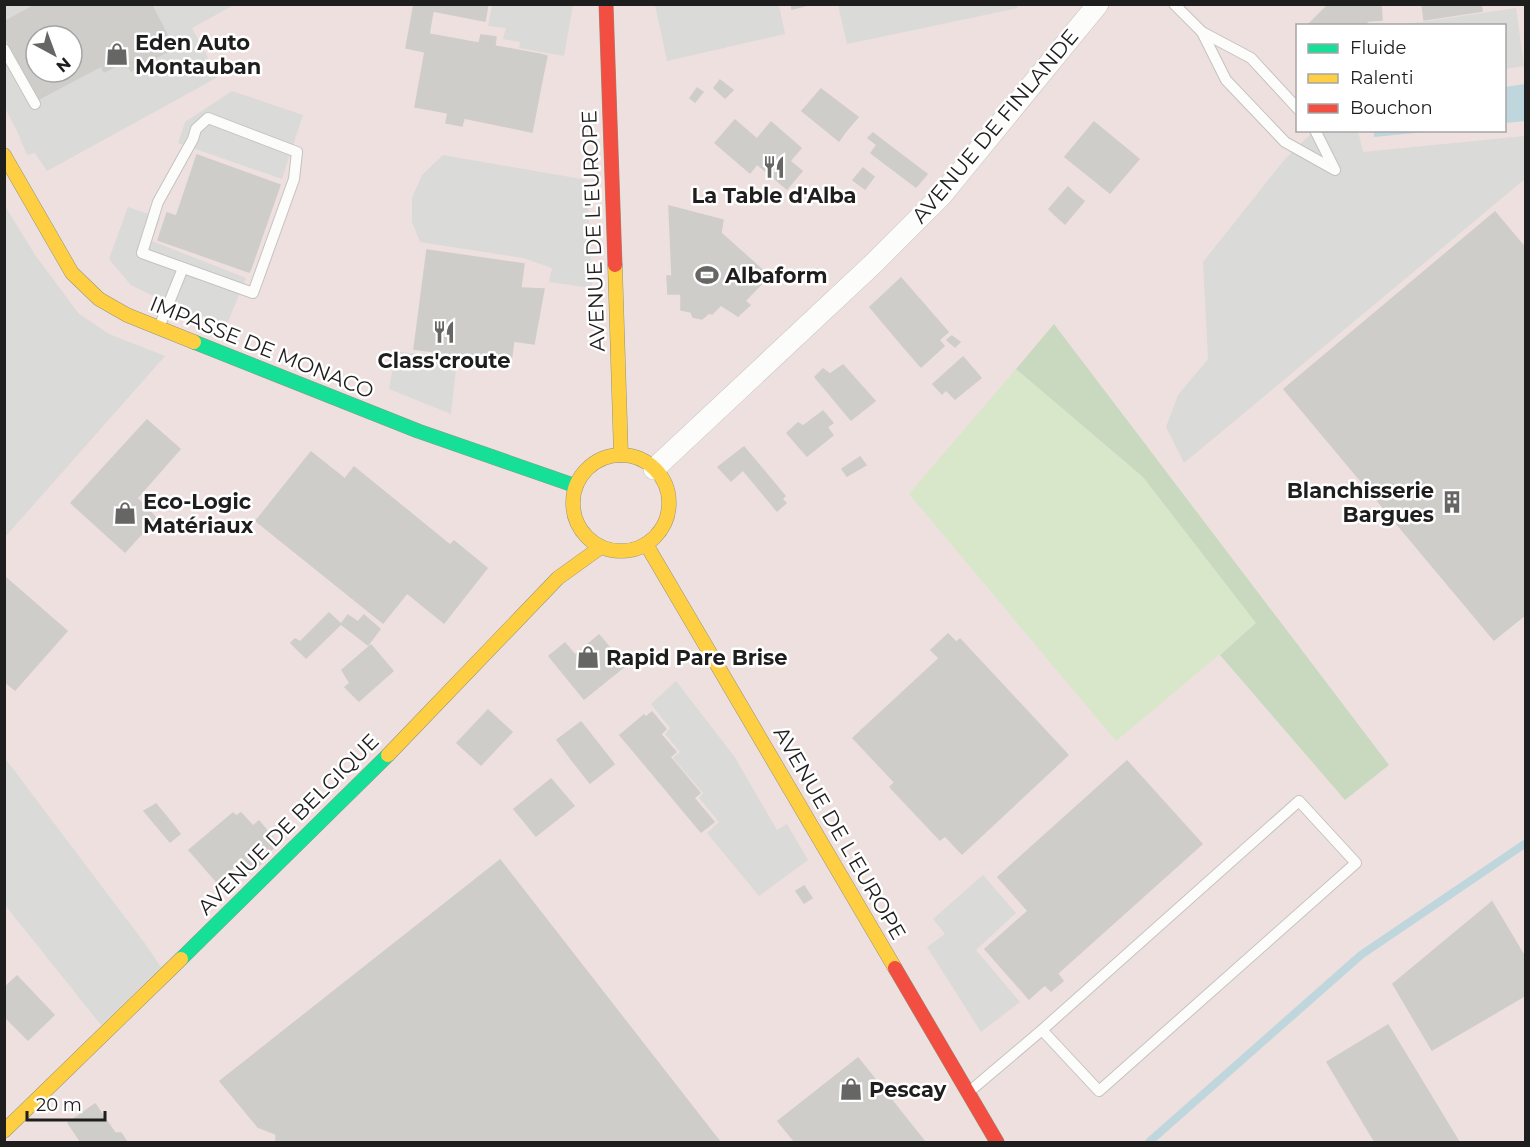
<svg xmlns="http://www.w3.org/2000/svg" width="1530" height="1147" viewBox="0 0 1530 1147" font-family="Montserrat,sans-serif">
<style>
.commercial{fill:#ede0de;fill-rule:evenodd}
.religious{fill:#dadad8;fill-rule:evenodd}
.grass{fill:#d8e7c9}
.forest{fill:#c8d9bf}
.water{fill:#bed6dc}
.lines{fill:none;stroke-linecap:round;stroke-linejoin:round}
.stream{stroke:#bed6dc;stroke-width:8}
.building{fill:#cfcdca;stroke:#cfcdc9;stroke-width:1.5;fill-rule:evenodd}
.lane-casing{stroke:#c3c3c1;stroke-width:12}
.street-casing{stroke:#c3c3c1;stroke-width:22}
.fast-casing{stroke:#929481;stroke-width:15}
.slow-casing{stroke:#929481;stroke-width:15}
.jam-casing{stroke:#929481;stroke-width:15}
.lane{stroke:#fcfcfb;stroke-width:10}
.street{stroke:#fcfcfb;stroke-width:21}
.fast{stroke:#16e098;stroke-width:14}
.slow{stroke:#ffcf43;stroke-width:14}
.jam{stroke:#f24e42;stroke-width:14}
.labels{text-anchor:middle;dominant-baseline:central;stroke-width:5;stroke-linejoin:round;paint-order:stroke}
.poi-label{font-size:21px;font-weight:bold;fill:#1e1e1e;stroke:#fff;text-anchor:start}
.street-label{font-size:21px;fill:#1e1e1e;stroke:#fff}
</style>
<rect width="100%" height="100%" fill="#ecebe7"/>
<path class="commercial" d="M 5,5 L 1525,5 L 1525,1142 L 5,1142 ZM 1298,26 L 1504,26 L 1504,130 L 1298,130 ZM 36,36 L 72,36 L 72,72 L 36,72 Z"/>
<g class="religious">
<path d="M 4,5 L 234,5 L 192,28 L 218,77 L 47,171 L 35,153 L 27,155 L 17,131 L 5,108 ZM 36,36 L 72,36 L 72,72 L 36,72 Z"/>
<polygon points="492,5 573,5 564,56 519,48 520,42 503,39 506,28 488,26"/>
<polygon points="655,5 779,5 785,34 667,61"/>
<polygon points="1017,5 1018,8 847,44 838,5"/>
<polygon points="1516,8 1524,66 1505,69 1504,26 1407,25 1407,24"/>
<polygon points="232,91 303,115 282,179 178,143 185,122"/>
<polygon points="1314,131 1358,131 1363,152 1525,136 1525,179 1184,463 1166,427 1178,395 1208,359 1203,262 1285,159"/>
<polygon points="443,155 587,180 592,288 549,282 552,268 523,258 420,242 412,222 412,198 422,175"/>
<polygon points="5,206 35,255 79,314 109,334 165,356 5,537"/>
<polygon points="128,207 160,218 152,241 246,278 227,324 153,301 153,296 131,285 109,259"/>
<polygon points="396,351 457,360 451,414 389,389"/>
<polygon points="676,681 734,756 777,830 787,824 808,860 759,896 707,833 719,822 699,798 703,793 673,758 680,752 665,734 670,728 651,704"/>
<polygon points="4,757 146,945 161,967 101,1025 5,905"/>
<polygon points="983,875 1016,913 976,950 1020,1002 981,1032 927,947 945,934 933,919"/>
</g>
<polygon class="grass" points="1016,369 1143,477 1257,623 1116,741 909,494"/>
<polygon class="forest" points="1054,324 1389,765 1345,800 1220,655 1256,623 1143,477 1016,369"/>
<g class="water">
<polygon points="1525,84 1525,121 1505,123 1505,87"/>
<polygon points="1374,130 1435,130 1435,131 1374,137"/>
</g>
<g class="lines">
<polyline class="stream" points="1149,1142 1361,955 1526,843"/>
</g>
<g class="building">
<path d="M 37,4 L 151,4 L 174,48 L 131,71 L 125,61 L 104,72 L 101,66 L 39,99 L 4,35 L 4,22 ZM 36,36 L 72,36 L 72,72 L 36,72 Z"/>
<polygon points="414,4 488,4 485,21 433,11 429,34 539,54 534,78 542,80 532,132 464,118 462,126 446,123 448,113 415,107 425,52 406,48"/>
<polygon points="791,4 812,4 792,9"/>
<polygon points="1329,4 1381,4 1382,20 1368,21 1364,26 1307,26"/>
<polygon points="1422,4 1481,4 1482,11 1424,20"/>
<polygon points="481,35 496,37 495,45 479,43"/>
<polygon points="539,54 547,56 542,80 534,78"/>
<polygon points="720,80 733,90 725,98 714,88"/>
<polygon points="697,88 703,92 695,102 690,98"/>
<polygon points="821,89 858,117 846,131 809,103"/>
<polygon points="809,103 846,131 839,141 802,111"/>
<polygon points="735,120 757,139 771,122 801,148 790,161 802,171 787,189 757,164 750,173 715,143"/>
<polygon points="1094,122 1139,159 1110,193 1065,157"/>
<polygon points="873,133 927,174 916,187 871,153 877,145 868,138"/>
<polygon points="197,155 280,185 251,268 169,238"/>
<polygon points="863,168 874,177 865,189 853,180"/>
<polygon points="1068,187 1074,193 1055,215 1049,209"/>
<polygon points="1074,193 1084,201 1065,224 1055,215"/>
<polygon points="669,206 723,220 721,233 769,276 745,301 750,305 738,316 721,305 712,314 709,313 702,319 693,317 691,312 681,310 681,294 668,294 667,276 672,276"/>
<polygon points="1495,212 1526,249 1526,614 1494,640 1284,389"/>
<polygon points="167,213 176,216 169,238 251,268 249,272 158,240"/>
<polygon points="427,250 524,264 511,362 414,349"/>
<polygon points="901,278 948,332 939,340 944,346 933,356 913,336 902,345 870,307"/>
<polygon points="521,288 544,289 534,344 514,341"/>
<polygon points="913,336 933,356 921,367 902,345"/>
<polygon points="952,336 960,342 955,347 947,340"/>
<polygon points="963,357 981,378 955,399 946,390 942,394 933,384"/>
<polygon points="843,365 875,401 851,420 815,377 823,369 830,374"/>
<polygon points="823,411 833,423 827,427 833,435 807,456 787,433 798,423 803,426"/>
<polygon points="147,420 180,449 137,498 156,518 125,552 71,503"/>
<polygon points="744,447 785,496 782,499 786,503 777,511 743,470 731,481 718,467"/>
<polygon points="311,452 345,479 354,467 450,545 454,541 487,568 444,623 407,593 383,623 256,521"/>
<polygon points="860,457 866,465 847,476 842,469"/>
<polygon points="5,577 67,631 15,690 4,681"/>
<polygon points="329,613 341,624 306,658 291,643 295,639 300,642"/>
<polygon points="348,615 358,622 350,631 341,624"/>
<polygon points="364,615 380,629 368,645 350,631"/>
<polygon points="948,634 956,642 939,658 931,650"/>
<polygon points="599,635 625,666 584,699 549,656 565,643 575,655"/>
<polygon points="960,639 1068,755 962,854 853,738"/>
<polygon points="371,645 393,671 359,701 345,687 350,683 342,670"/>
<polygon points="488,710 512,732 481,765 457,743"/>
<polygon points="652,712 666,729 661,734 646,717"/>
<polygon points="644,715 676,752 670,757 700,793 694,798 714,822 701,832 620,735"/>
<polygon points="581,722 596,741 571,759 557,740"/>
<polygon points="596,741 614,764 590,783 571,759"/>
<polygon points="1127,761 1202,844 1029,999 985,949 1028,911 998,877"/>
<polygon points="551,779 574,806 536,836 514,809"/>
<polygon points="895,782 945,836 940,840 890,787"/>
<polygon points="156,804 166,816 155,824 144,811"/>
<polygon points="233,813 236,816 241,813 253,826 259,821 278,844 262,858 264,861 248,873 238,864 216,881 189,850"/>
<polygon points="166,816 180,834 170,842 155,824"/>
<polygon points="500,860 720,1142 276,1142 276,1134 258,1127 220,1081"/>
<polygon points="804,886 812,898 804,903 796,891"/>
<polygon points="1492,902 1526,959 1526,995 1432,1050 1393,984"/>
<polygon points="1057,973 1063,981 1051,991 1045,985"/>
<polygon points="17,976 54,1015 28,1040 4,1016 4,988"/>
<polygon points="1388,1025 1459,1142 1375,1142 1327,1062"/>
<polygon points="858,1058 925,1142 795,1142 778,1121"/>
<polygon points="95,1104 115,1133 121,1133 127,1142 81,1142 68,1123"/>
</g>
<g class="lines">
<g class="lane-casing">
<g id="lane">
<polyline points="1174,4 1202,32 1251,58 1298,109"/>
<polyline points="1202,32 1226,80 1285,142 1335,170 1315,130"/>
<polyline points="4,49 35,104"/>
<polygon points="208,118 297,152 294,179 253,293 142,253 158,202 193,139 196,129"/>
<polyline points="160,325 183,268"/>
<polyline points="970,1091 1042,1030 1299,801 1356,863 1099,1091 1042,1030"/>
</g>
</g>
<g class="street-casing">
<polyline id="street" points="654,469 873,264 941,196 1098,4"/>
</g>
<g class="fast-casing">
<g id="fast">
<polyline points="194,342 418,431 576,486"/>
<polyline points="181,959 388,755"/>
</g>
</g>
<g class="slow-casing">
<g id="slow">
<polyline points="4,155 72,273 99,299 127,315 194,342"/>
<polyline points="615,265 621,455"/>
<circle cx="621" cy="503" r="48"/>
<polyline points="646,544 895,968"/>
<polyline points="388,755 558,578 601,547"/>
<polyline points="4,1131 181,959"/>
</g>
</g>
<g class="jam-casing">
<g id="jam">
<polyline points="606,4 615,265"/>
<polyline points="895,968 997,1142"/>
</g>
</g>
<use href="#lane" class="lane"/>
<use href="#street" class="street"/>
<use href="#fast" class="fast"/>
<use href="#slow" class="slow"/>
<use href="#jam" class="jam"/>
</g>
<defs>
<g id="shop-bare" transform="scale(1.8)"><path d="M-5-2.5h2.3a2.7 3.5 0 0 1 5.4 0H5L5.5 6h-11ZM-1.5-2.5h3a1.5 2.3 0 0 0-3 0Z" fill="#666664" stroke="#fff" stroke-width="2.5" paint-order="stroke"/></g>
<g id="restaurant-bare" transform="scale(1.8)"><path d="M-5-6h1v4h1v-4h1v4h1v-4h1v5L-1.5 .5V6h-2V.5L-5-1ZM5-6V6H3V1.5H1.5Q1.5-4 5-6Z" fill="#666664" stroke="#fff" stroke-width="2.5" paint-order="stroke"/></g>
<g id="stadium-bare" transform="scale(1.8)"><path d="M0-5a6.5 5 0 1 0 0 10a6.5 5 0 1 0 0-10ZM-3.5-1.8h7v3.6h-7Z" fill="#666664" stroke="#fff" stroke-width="2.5" paint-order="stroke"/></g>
<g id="building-bare" transform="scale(1.8)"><path d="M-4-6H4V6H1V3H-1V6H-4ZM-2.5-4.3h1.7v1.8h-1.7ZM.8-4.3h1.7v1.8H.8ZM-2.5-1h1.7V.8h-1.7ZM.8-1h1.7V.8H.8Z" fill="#666664" stroke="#fff" stroke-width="2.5" paint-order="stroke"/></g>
</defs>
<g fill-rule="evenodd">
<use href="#shop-bare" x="117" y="54"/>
<use href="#restaurant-bare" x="774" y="167"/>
<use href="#stadium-bare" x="707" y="275"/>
<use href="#restaurant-bare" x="444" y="332"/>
<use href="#building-bare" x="1452" y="502"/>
<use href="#shop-bare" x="125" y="513"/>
<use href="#shop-bare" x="588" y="657"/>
<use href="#shop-bare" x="851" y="1089"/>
</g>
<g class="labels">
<g class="poi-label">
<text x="135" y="42">Eden Auto<tspan x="135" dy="24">Montauban</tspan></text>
<text x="774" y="195" text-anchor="middle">La Table d'Alba</text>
<text x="725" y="275">Albaform</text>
<text x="444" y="360" text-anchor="middle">Class'croute</text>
<text x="1434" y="490" text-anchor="end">Blanchisserie<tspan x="1434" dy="24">Bargues</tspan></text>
<text x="143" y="501">Eco-Logic<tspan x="143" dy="24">Matériaux</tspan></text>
<text x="606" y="657">Rapid Pare Brise</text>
<text x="869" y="1089">Pescay</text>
</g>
<g class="street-label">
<text transform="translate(995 126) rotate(-50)">AVENUE DE FINLANDE</text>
<text transform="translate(593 231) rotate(-92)">AVENUE DE L'EUROPE</text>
<text transform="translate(262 347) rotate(22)">IMPASSE DE MONACO</text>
<text transform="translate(288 824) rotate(-45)">AVENUE DE BELGIQUE</text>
<text transform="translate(840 833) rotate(60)">AVENUE DE L'EUROPE</text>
</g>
</g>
<rect width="1530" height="1147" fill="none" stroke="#1e1e1e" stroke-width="12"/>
<rect x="1296" y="24" width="210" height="108" fill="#ffffff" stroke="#a5a5a5" stroke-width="1.5"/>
<rect x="1308" y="44" width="30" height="9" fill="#16e098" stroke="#a5a5a5" stroke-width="1.5"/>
<text x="1350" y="54" font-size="18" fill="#1e1e1e">Fluide</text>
<rect x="1308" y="74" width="30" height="9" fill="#ffcf43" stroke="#a5a5a5" stroke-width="1.5"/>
<text x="1350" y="84" font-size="18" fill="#1e1e1e">Ralenti</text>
<rect x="1308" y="104" width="30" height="9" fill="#f24e42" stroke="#a5a5a5" stroke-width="1.5"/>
<text x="1350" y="114" font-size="18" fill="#1e1e1e">Bouchon</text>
<g transform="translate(54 54) rotate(139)"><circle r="28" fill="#ffffff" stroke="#a5a5a5" stroke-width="1.5"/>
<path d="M0-4.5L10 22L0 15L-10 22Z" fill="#666664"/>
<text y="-9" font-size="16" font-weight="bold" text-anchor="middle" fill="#1e1e1e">N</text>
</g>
<path d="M27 1111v9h78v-9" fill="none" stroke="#1e1e1e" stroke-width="3"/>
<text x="36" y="1111" font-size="18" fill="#1e1e1e" stroke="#ffffff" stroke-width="4.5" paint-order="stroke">20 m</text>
</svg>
